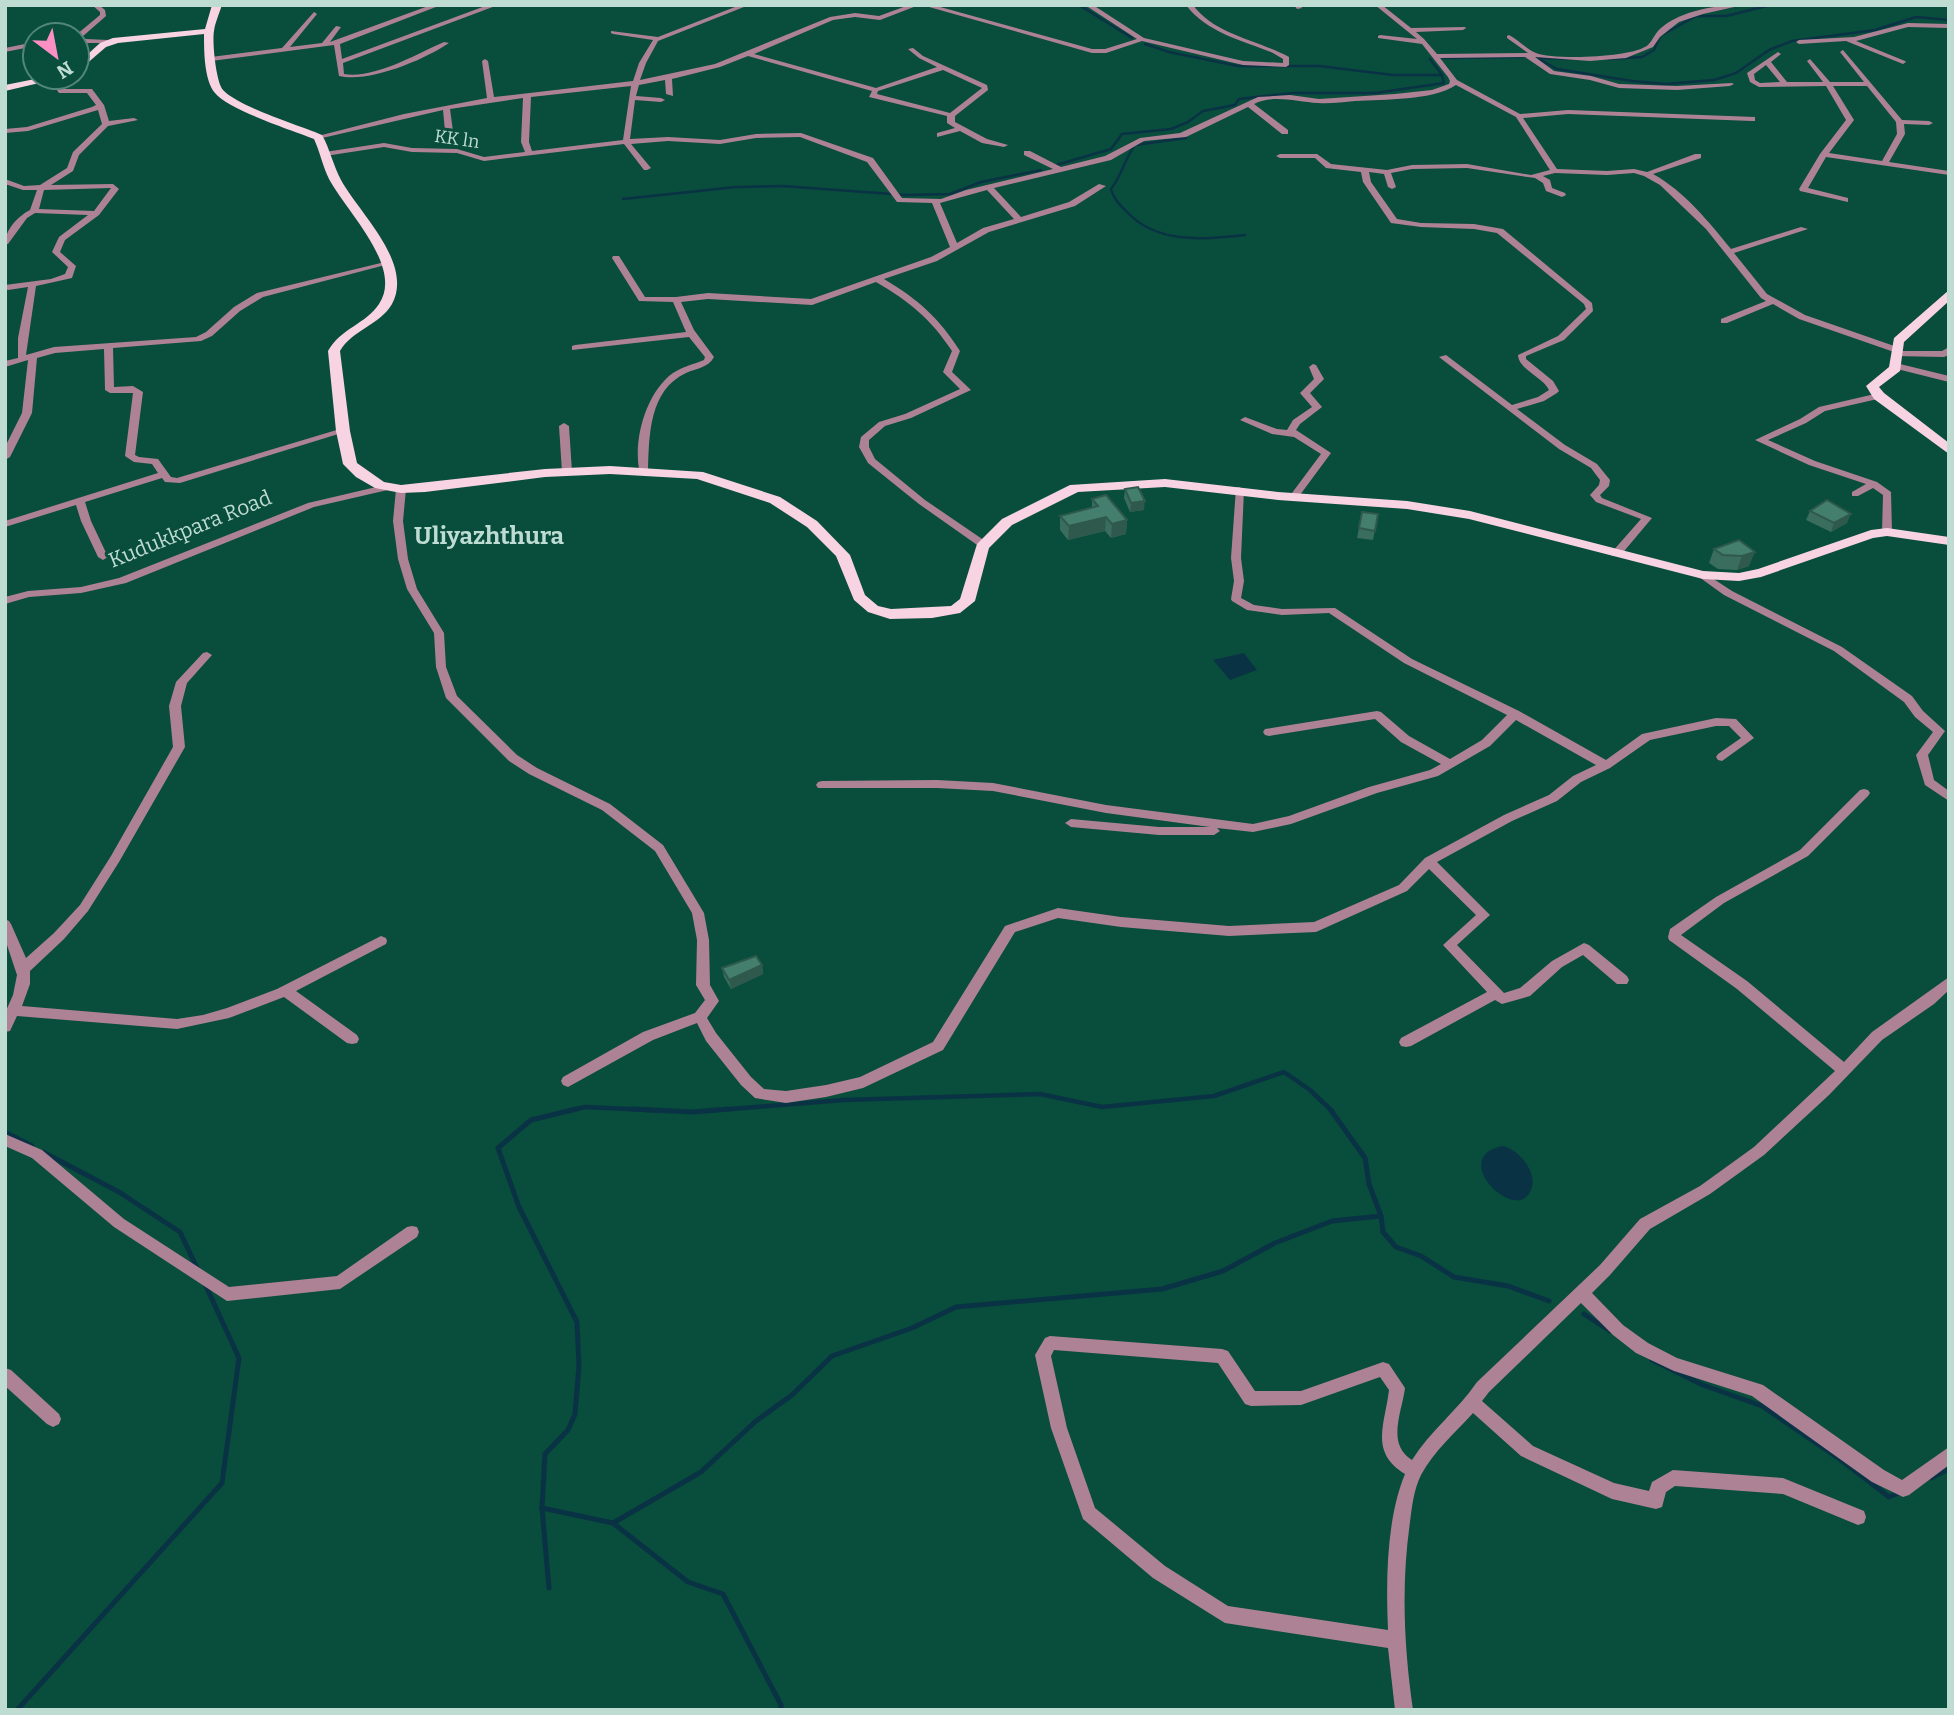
<svg xmlns="http://www.w3.org/2000/svg" width="1954" height="1715" viewBox="0 0 1954 1715" font-family="Bitter,serif">
<style>
.water{fill:#093345}
.lines{fill:none;stroke-linecap:round;stroke-linejoin:round}
.stream-far2{stroke:#093345;stroke-width:2.5}
.stream-far1{stroke:#093345;stroke-width:4.5}
.stream{stroke:#093345;stroke-width:5}
.minor{fill:#ae8295;fill-rule:evenodd}
.major{fill:#f8d3e2;fill-rule:evenodd}
.wall{fill:#3a6d5d}
.shaded-wall{fill:#2f594c}
.building{fill:#437f6c;stroke:#2f594c;stroke-width:2}
.labels{text-anchor:middle;dominant-baseline:central;stroke-width:6;stroke-linejoin:round;paint-order:stroke}
.far-street-label{font-size:18px;fill:#bedcd1;stroke:#094d3c}
.street-label{font-size:21px;fill:#bedcd1;stroke:#094d3c}
.quarter-label{font-size:24px;font-weight:bold;fill:#bedcd1;stroke:#094d3c}
</style>
<rect width="100%" height="100%" fill="#094d3c"/>
<g class="water">
<polygon points="1244,653 1257,670 1230,680 1213,660"/>
<path d="M 1502,1146 C 1521,1149 1544,1180 1526,1197 C 1507,1215 1451,1157 1502,1146 Z"/>
</g>
<g class="lines">
<g class="stream-far2">
<polyline points="1079,5 1132,38"/>
<polyline points="1145,44 1169,52 1238,66 1319,66 1393,75 1441,75"/>
<polyline points="1443,58 1522,57"/>
<polyline points="1537,58 1557,69 1632,81 1666,84 1714,80 1736,73 1769,50 1792,41 1875,30 1916,17 1949,20"/>
<polyline points="1538,58 1571,59"/>
<polyline points="1608,59 1642,57 1654,50 1660,36 1696,16 1726,16 1771,5"/>
<path d="M 1186,138 L 1135,145 C 1124,160 1123,173 1111,189 C 1113,198 1120,205 1126,211 C 1157,245 1204,239 1245,235"/>
<polyline points="1056,165 1111,149 1122,134 1171,129 1188,122 1203,111 1235,105 1239,99 1293,93 1375,93 1444,83 1442,75 1430,59"/>
<polyline points="623,199 736,187 782,186 906,195 950,194 981,182 1041,170"/>
</g>
<g class="stream-far1">
<polyline points="569,1111 585,1107 670,1111"/>
<polyline points="706,1111 844,1100 1040,1094 1102,1107 1214,1096 1284,1072 1310,1090 1332,1111"/>
</g>
<g class="stream">
<polyline points="632,1109 693,1112 728,1109"/>
<polyline points="1330,1109 1365,1158 1369,1184 1381,1216 1383,1232 1396,1247 1421,1256 1454,1277 1508,1286 1549,1301"/>
<polyline points="5,1132 32,1146"/>
<polyline points="43,1152 119,1192 180,1232 198,1270"/>
<polyline points="1584,1314 1610,1331"/>
<polyline points="1652,1360 1703,1385 1762,1406 1841,1460 1889,1497 1901,1492"/>
<polyline points="1931,1478 1949,1469"/>
<polyline points="542,1508 613,1523 701,1472 756,1421 792,1395 832,1356 912,1328 956,1307 1162,1289 1223,1271 1275,1243 1332,1221 1381,1216"/>
<polyline points="613,1523 688,1582 723,1594 781,1705 781,1710"/>
<polyline points="549,1588 542,1508 545,1454 568,1430 575,1414 579,1366 577,1322 519,1207 498,1148 531,1120 576,1109"/>
<polyline points="17,1710 222,1483 239,1358 205,1284"/>
</g>
<g class="minor">
<polygon points="92,5 99,5 105,10 106,16 82,37 86,39 108,40 110,41 110,43 85,43 77,39 76,35 100,15 100,12"/>
<path d="M 431,5 L 441,5 L 340,44 L 342,59 L 488,5 L 498,5 L 343,63 L 344,74 C 375,79 416,54 444,42 L 449,43 C 424,60 369,83 339,76 L 334,45 L 211,61 L 208,59 L 211,57 L 282,48 L 314,12 L 317,14 L 290,47 L 322,43 L 336,26 L 341,27 L 330,42 Z"/>
<path d="M 740,5 L 749,5 L 658,41 L 646,63 L 640,80 L 715,64 L 830,17 L 855,13 L 879,16 L 909,5 L 919,5 L 880,20 L 855,17 L 833,20 L 754,54 L 876,88 L 937,67 L 919,58 L 908,49 L 913,48 L 923,56 L 987,85 L 988,90 L 955,116 L 955,122 L 987,139 L 1008,145 L 1004,147 L 982,143 L 960,131 L 937,137 L 937,133 L 955,128 L 947,123 L 947,116 L 869,97 L 872,91 L 748,56 L 720,67 L 672,79 L 673,96 L 666,94 L 665,80 L 639,85 L 636,96 L 661,98 L 665,100 L 661,102 L 635,100 L 630,139 L 668,137 L 720,140 L 756,134 L 801,133 L 873,158 L 902,198 L 941,199 L 966,190 L 1053,169 L 1024,155 L 1024,151 L 1030,151 L 1061,167 L 1105,156 L 1140,138 L 1180,133 L 1258,97 L 1290,95 L 1319,99 L 1395,94 L 1432,90 L 1449,84 L 1450,81 L 1448,77 L 1422,44 L 1378,38 L 1378,36 L 1380,35 L 1417,39 L 1375,5 L 1382,5 L 1411,28 L 1465,27 L 1466,28 L 1463,30 L 1416,32 L 1424,39 L 1437,54 L 1528,53 L 1507,38 L 1507,36 L 1509,35 C 1519,40 1526,49 1536,53 C 1553,60 1633,58 1648,45 C 1653,40 1655,33 1661,28 C 1682,10 1717,5 1743,5 L 1703,14 L 1679,22 L 1660,37 L 1653,47 L 1626,58 L 1590,61 L 1535,57 L 1554,71 L 1591,76 L 1619,84 L 1677,86 L 1732,83 L 1734,84 L 1730,86 L 1677,90 L 1619,88 L 1590,80 L 1550,74 L 1525,57 L 1440,58 L 1457,80 L 1520,114 L 1568,110 L 1755,117 L 1755,121 L 1752,121 L 1568,114 L 1523,118 L 1557,169 L 1607,171 L 1634,169 L 1647,172 L 1695,154 L 1701,154 L 1701,158 L 1653,174 C 1684,191 1709,222 1731,249 L 1801,227 L 1808,229 L 1734,253 L 1767,294 L 1805,315 L 1900,348 L 1900,351 L 1942,351 L 1949,347 L 1949,355 L 1944,357 L 1894,356 L 1894,352 L 1799,319 L 1773,304 L 1727,323 L 1721,323 L 1721,319 L 1766,301 L 1761,298 L 1706,229 L 1660,185 L 1644,176 L 1634,173 L 1607,175 L 1555,173 L 1543,176 L 1550,180 L 1552,188 L 1565,193 L 1566,195 L 1562,197 L 1546,191 L 1543,183 L 1535,178 L 1467,168 L 1412,169 L 1391,173 L 1396,187 L 1392,189 L 1388,187 L 1384,174 L 1369,172 L 1371,182 L 1397,219 L 1421,223 L 1474,224 L 1503,229 L 1592,303 L 1593,311 L 1564,340 L 1526,356 L 1526,359 L 1553,381 L 1559,391 L 1557,393 L 1544,401 L 1517,409 L 1565,445 L 1597,464 L 1610,480 L 1609,486 L 1600,495 L 1602,498 L 1652,518 L 1620,556 L 1612,556 L 1612,552 L 1641,519 L 1596,502 L 1590,495 L 1599,485 L 1600,480 L 1591,468 L 1559,449 L 1439,357 L 1446,355 L 1512,405 L 1538,397 L 1549,390 C 1542,376 1519,370 1518,355 L 1558,336 L 1586,309 L 1584,304 L 1497,233 L 1474,229 L 1421,227 L 1391,223 L 1363,182 L 1361,172 L 1326,168 L 1315,158 L 1280,158 L 1276,156 L 1280,154 L 1317,154 L 1331,164 L 1387,170 L 1412,165 L 1467,164 L 1531,175 L 1550,170 L 1516,117 L 1456,85 C 1432,101 1384,99 1355,101 C 1343,102 1330,104 1318,103 C 1297,102 1273,94 1254,104 L 1288,130 L 1288,134 L 1282,134 L 1248,107 L 1186,137 L 1144,141 L 1111,160 L 994,188 L 1021,217 L 1069,202 L 1099,184 L 1106,186 L 1075,206 L 989,232 L 937,261 L 884,279 C 919,300 938,317 960,351 L 952,372 L 971,390 L 911,418 L 885,426 L 869,440 L 869,447 L 875,459 L 925,500 L 988,543 L 988,547 L 980,547 L 919,504 L 868,463 L 859,447 L 861,437 L 879,422 L 905,414 L 960,389 L 943,372 L 952,351 C 930,318 910,302 876,282 L 812,305 L 708,299 L 681,302 L 694,330 L 714,357 C 708,368 697,368 686,373 C 649,390 649,436 648,471 L 646,473 L 640,473 C 632,442 646,392 673,373 C 682,367 694,364 704,360 L 705,357 L 689,337 L 572,350 L 572,346 L 575,345 L 686,332 L 673,302 L 639,301 L 612,258 L 613,256 L 619,256 L 645,297 L 676,297 L 708,293 L 811,299 L 931,257 L 950,247 L 932,203 L 897,202 L 867,162 L 800,137 L 756,138 L 720,144 L 668,141 L 631,144 L 651,168 L 647,170 L 644,170 L 624,144 L 484,161 L 457,153 L 412,152 L 384,147 L 325,156 L 321,154 L 325,152 L 384,143 L 412,148 L 457,149 L 484,157 L 525,152 L 521,142 L 523,98 L 450,109 L 453,131 L 449,133 L 445,131 L 443,110 L 318,139 L 314,137 L 404,114 L 487,98 L 482,61 L 485,59 L 488,61 L 494,97 L 633,81 L 639,63 L 653,40 L 613,34 L 611,33 L 611,31 L 658,37 ZM 943,70 L 982,88 L 950,113 L 877,94 L 878,91 ZM 631,86 L 623,140 L 532,151 L 529,142 L 531,97 ZM 987,190 L 1014,219 L 983,228 L 957,243 L 940,203 Z"/>
<path d="M 922,5 L 933,5 L 1092,49 L 1105,49 L 1137,39 L 1085,5 L 1093,5 L 1144,38 L 1243,61 L 1283,63 L 1283,59 L 1273,53 C 1242,40 1207,33 1186,5 L 1193,5 C 1215,35 1258,40 1289,57 L 1289,65 L 1286,67 L 1243,65 L 1142,41 L 1106,53 L 1092,53 Z"/>
<polygon points="1294,5 1300,5 1302,8 1297,9"/>
<polygon points="1908,23 1949,24 1949,28 1908,27 1856,41 1905,61 1906,62 1903,64 1846,41 1799,44 1796,42 1799,40 1854,37"/>
<polygon points="35,42 35,46 5,52 5,48"/>
<path d="M 1843,50 L 1902,120 L 1929,121 L 1933,123 L 1929,125 L 1904,124 L 1905,134 L 1889,162 L 1949,171 L 1949,175 L 1826,157 L 1808,188 L 1848,198 L 1848,202 L 1800,191 L 1799,189 L 1820,154 L 1846,120 L 1826,86 L 1759,87 L 1750,82 L 1747,73 L 1778,52 L 1781,54 L 1771,62 L 1787,82 L 1823,82 L 1807,61 L 1810,59 L 1830,82 L 1864,82 L 1840,52 ZM 1766,65 L 1780,82 L 1760,83 L 1755,80 L 1754,74 ZM 1833,86 L 1867,86 L 1896,122 L 1897,134 L 1882,161 L 1829,153 L 1854,120 Z"/>
<path d="M 52,77 L 64,89 L 92,89 L 104,105 L 109,121 L 134,118 L 138,120 L 108,126 L 79,155 L 73,171 L 51,185 L 113,184 L 119,189 L 99,215 L 65,240 L 60,252 L 76,266 L 72,278 L 36,286 L 26,355 L 54,347 L 196,337 L 206,332 L 234,307 L 257,293 L 389,261 L 393,263 L 263,297 L 240,311 L 212,336 L 201,341 L 113,348 L 114,387 L 133,386 L 143,392 L 135,455 L 139,457 L 158,459 L 171,477 L 177,478 L 340,429 L 343,428 L 348,431 L 180,483 L 165,482 L 162,478 L 85,502 L 91,521 L 108,557 L 103,560 L 98,557 L 81,521 L 76,505 L 5,527 L 5,521 L 158,473 L 152,464 L 134,462 L 125,456 L 133,393 L 110,393 L 105,390 L 104,349 L 55,353 L 37,358 L 32,413 L 10,457 L 5,460 L 5,447 L 22,413 L 28,360 L 5,367 L 5,361 L 18,358 L 18,338 L 28,287 L 8,290 L 5,289 L 5,285 L 51,279 L 65,274 L 68,267 L 52,252 L 59,237 L 88,215 L 35,213 L 27,218 L 8,244 L 5,244 C 5,230 18,216 30,210 L 37,190 L 23,190 L 5,184 L 5,179 L 24,186 L 40,185 L 67,168 L 73,152 L 102,124 L 98,110 L 28,131 L 5,133 L 5,129 L 27,127 L 92,107 L 96,105 L 87,93 L 59,93 L 49,79 ZM 111,188 L 94,211 L 39,209 L 44,190 Z"/>
<polygon points="1896,363 1949,376 1949,382 1893,368 1892,366"/>
<polygon points="1313,364 1316,365 1324,379 1310,393 1322,407 1300,424 1296,430 1331,453 1297,499 1294,500 1289,497 1321,454 1294,437 1272,434 1240,420 1245,417 1277,429 1287,430 1293,420 1312,407 1300,393 1314,379 1309,367"/>
<polygon points="1879,393 1882,394 1882,398 1825,411 1806,423 1768,440 1815,461 1877,482 1891,492 1892,532 1887,535 1882,532 1883,495 1873,488 1858,496 1852,496 1852,492 1866,484 1809,465 1755,440 1800,419 1819,407"/>
<polygon points="564,423 569,426 572,472 567,475 562,472 559,426"/>
<polygon points="389,484 394,487 392,489 314,507 126,583 81,593 29,597 5,604 5,597 28,591 81,587 119,578 308,503"/>
<polygon points="401,486 406,489 403,521 408,559 417,589 444,633 446,667 457,696 517,755 537,768 610,804 663,845 704,913 709,940 710,985 719,1001 707,1018 716,1033 751,1077 764,1089 786,1091 826,1085 860,1077 933,1042 1005,926 1058,908 1121,917 1229,926 1314,922 1399,885 1425,858 1504,815 1549,795 1573,776 1596,765 1516,720 1490,746 1438,776 1377,793 1291,824 1253,832 1217,828 1220,831 1214,835 1159,835 1071,827 1065,823 1071,819 1159,827 1210,827 1106,813 993,791 937,788 818,788 816,785 818,782 822,781 937,780 993,783 1106,805 1253,824 1289,816 1369,787 1430,770 1441,764 1401,742 1375,719 1269,736 1265,735 1263,732 1265,729 1377,711 1381,712 1409,736 1450,759 1482,740 1507,715 1404,663 1329,613 1282,615 1247,610 1232,601 1231,599 1234,581 1231,558 1236,488 1239,487 1244,490 1241,558 1244,581 1241,598 1254,605 1282,609 1335,608 1412,659 1519,711 1606,760 1642,734 1716,718 1736,719 1754,738 1722,761 1718,760 1716,757 1718,754 1741,738 1729,726 1716,726 1650,740 1610,768 1581,782 1557,801 1512,821 1437,862 1490,915 1457,945 1504,993 1520,988 1552,961 1584,943 1589,945 1627,976 1629,980 1627,984 1617,984 1583,955 1562,967 1530,996 1502,1004 1495,1000 1411,1046 1406,1047 1401,1046 1399,1042 1401,1038 1487,992 1443,945 1476,915 1429,869 1407,891 1316,932 1229,936 1121,927 1058,918 1015,932 943,1050 863,1088 826,1097 786,1103 755,1098 741,1085 706,1041 697,1023 653,1040 568,1087 563,1085 561,1081 563,1077 643,1032 695,1013 705,1000 696,985 697,940 692,913 655,851 602,810 529,774 509,761 446,698 436,667 434,633 407,589 398,559 393,521 396,489"/>
<polygon points="1703,572 1732,591 1842,647 1912,696 1923,711 1945,731 1928,755 1934,780 1949,791 1949,801 1925,785 1916,755 1933,732 1915,717 1904,702 1834,651 1724,595 1699,577 1699,573"/>
<polygon points="207,652 212,655 187,683 181,706 185,747 119,862 88,911 64,939 30,971 30,984 22,1006 177,1019 203,1015 227,1008 277,989 381,936 386,938 387,941 386,944 296,991 357,1035 359,1039 357,1043 352,1044 347,1043 284,997 229,1018 177,1029 17,1016 10,1031 5,1032 5,1013 13,995 17,975 5,939 5,919 9,921 11,924 26,958 54,933 80,905 111,856 173,747 169,706 176,682 203,653"/>
<path d="M 1864,789 L 1868,790 L 1870,793 L 1868,796 L 1808,856 L 1724,903 L 1681,935 L 1747,981 L 1844,1062 L 1872,1032 L 1949,977 L 1949,990 L 1934,1004 L 1882,1040 L 1829,1095 L 1764,1155 L 1710,1194 L 1650,1229 L 1610,1275 L 1592,1293 L 1623,1325 L 1648,1343 L 1677,1358 L 1763,1385 L 1884,1470 L 1902,1480 L 1949,1447 L 1949,1465 L 1909,1495 L 1903,1497 L 1872,1482 L 1752,1396 L 1674,1371 L 1636,1353 L 1613,1335 L 1581,1303 L 1489,1392 L 1482,1401 L 1533,1446 L 1614,1483 L 1649,1491 L 1652,1482 L 1673,1470 L 1783,1478 L 1864,1511 L 1866,1517 L 1864,1523 L 1858,1525 L 1783,1494 L 1675,1486 L 1666,1492 L 1662,1507 L 1656,1509 L 1612,1499 L 1521,1456 L 1473,1413 C 1455,1433 1434,1451 1421,1475 C 1414,1489 1412,1506 1410,1522 C 1401,1585 1404,1647 1413,1710 L 1395,1710 L 1388,1648 L 1225,1623 L 1153,1578 L 1083,1519 L 1051,1428 L 1035,1355 L 1045,1338 L 1050,1336 L 1222,1349 L 1228,1351 L 1255,1391 L 1301,1391 L 1383,1362 L 1389,1364 L 1405,1388 C 1402,1412 1386,1444 1412,1460 C 1430,1431 1458,1410 1477,1382 L 1600,1265 L 1640,1219 L 1700,1186 L 1754,1147 L 1835,1071 L 1737,989 L 1669,940 L 1668,937 L 1670,929 L 1716,897 L 1800,850 L 1860,790 ZM 1054,1350 L 1218,1363 L 1245,1404 L 1251,1406 L 1301,1405 L 1380,1377 L 1389,1390 C 1385,1424 1369,1452 1405,1474 C 1386,1520 1386,1582 1388,1630 L 1228,1606 L 1165,1566 L 1095,1508 L 1067,1428 L 1051,1356 Z"/>
<polygon points="5,1134 42,1150 124,1219 229,1287 337,1276 407,1227 412,1226 417,1227 419,1232 417,1237 340,1289 227,1301 114,1227 32,1158 5,1146"/>
<polygon points="5,1368 11,1370 59,1414 61,1419 59,1424 53,1427 47,1424 5,1386"/>
</g>
<g class="major">
<path d="M 212,5 L 222,5 C 219,14 215,23 214,31 C 212,42 216,82 223,90 C 239,107 298,125 322,135 C 330,149 333,165 341,180 C 359,213 414,263 392,304 C 380,325 352,330 340,351 L 350,431 L 357,463 L 384,482 L 401,485 L 545,469 L 610,466 L 703,472 L 780,497 L 817,521 L 850,555 L 865,595 L 878,606 L 891,609 L 951,606 L 960,599 L 977,544 L 1002,519 L 1070,485 L 1165,479 L 1278,492 L 1407,501 L 1470,511 L 1703,571 L 1739,573 L 1758,569 L 1871,530 L 1887,528 L 1949,537 L 1949,545 L 1887,536 L 1873,538 L 1761,577 L 1739,581 L 1703,579 L 1469,519 L 1407,509 L 1278,500 L 1165,487 L 1078,492 L 1012,525 L 989,548 L 975,601 L 960,613 L 932,618 L 890,619 L 868,612 L 854,600 L 836,556 L 807,527 L 770,503 L 697,479 L 610,474 L 545,477 L 425,492 L 401,493 L 375,488 L 356,477 L 343,464 L 336,431 L 328,351 C 341,328 366,324 379,304 C 404,267 346,211 329,179 C 323,167 320,152 314,139 C 291,130 229,110 215,93 C 204,80 204,51 204,34 L 118,43 L 106,47 L 77,72 L 77,64 L 100,43 L 113,38 L 205,29 Z"/>
<polygon points="45,77 65,77 5,91 5,85"/>
<polygon points="1949,290 1949,301 1904,342 1900,371 1879,387 1884,393 1949,443 1949,454 1874,399 1866,386 1889,367 1894,338"/>
</g>
</g>
<g class="wall">
<polygon points="1125,489 1144,510 1130,512 1124,498"/>
<polygon points="1092,499 1127,520 1126,534 1111,538 1105,531 1068,540 1060,530 1060,516 1092,508"/>
<polygon points="1810,511 1847,523 1831,532 1806,520"/>
<polygon points="1378,514 1373,540 1357,538 1359,528"/>
<polygon points="1739,540 1749,566 1737,570 1718,569 1709,563 1714,549"/>
<polygon points="762,965 763,974 731,989 724,977 722,968"/>
</g>
<g class="shaded-wall">
<polygon points="1145,501 1144,510 1130,512 1131,503"/>
<polygon points="1851,514 1847,523 1831,532 1834,523"/>
<polygon points="1106,517 1105,531 1068,540 1069,526"/>
<polygon points="1127,520 1126,534 1111,538 1112,524"/>
<polygon points="1755,552 1749,566 1737,570 1742,556"/>
<polygon points="762,965 763,974 731,989 729,980"/>
</g>
<g class="building">
<polygon points="1138,487 1145,501 1131,503 1125,489"/>
<polygon points="1106,495 1127,520 1112,524 1106,517 1069,526 1060,516 1098,506 1092,499"/>
<polygon points="1827,500 1851,514 1834,523 1810,511"/>
<polygon points="1362,512 1378,514 1375,531 1359,528"/>
<polygon points="1739,540 1755,552 1742,556 1723,555 1714,549"/>
<polygon points="756,956 762,965 729,980 722,968"/>
</g>
<g class="labels">
<g class="far-street-label">
<text transform="translate(457 139) rotate(8)">KK ln</text>
</g>
<g class="street-label">
<text transform="translate(190 529) rotate(-22)">Kudukkpara Road</text>
</g>
<g class="quarter-label">
<text x="489" y="536">Uliyazhthura</text>
</g>
</g>
<rect width="1954" height="1715" fill="none" stroke="#bedcd1" stroke-width="14"/>
<g transform="translate(56 56) rotate(148)"><circle r="33" fill="#094d3c" stroke="#518678" stroke-width="2"/>
<path d="M0-5L12 26L0 18L-12 26Z" fill="#fc8fc3"/>
<text y="-10" font-size="19" font-weight="bold" text-anchor="middle" fill="#bedcd1">N</text>
</g>
</svg>
